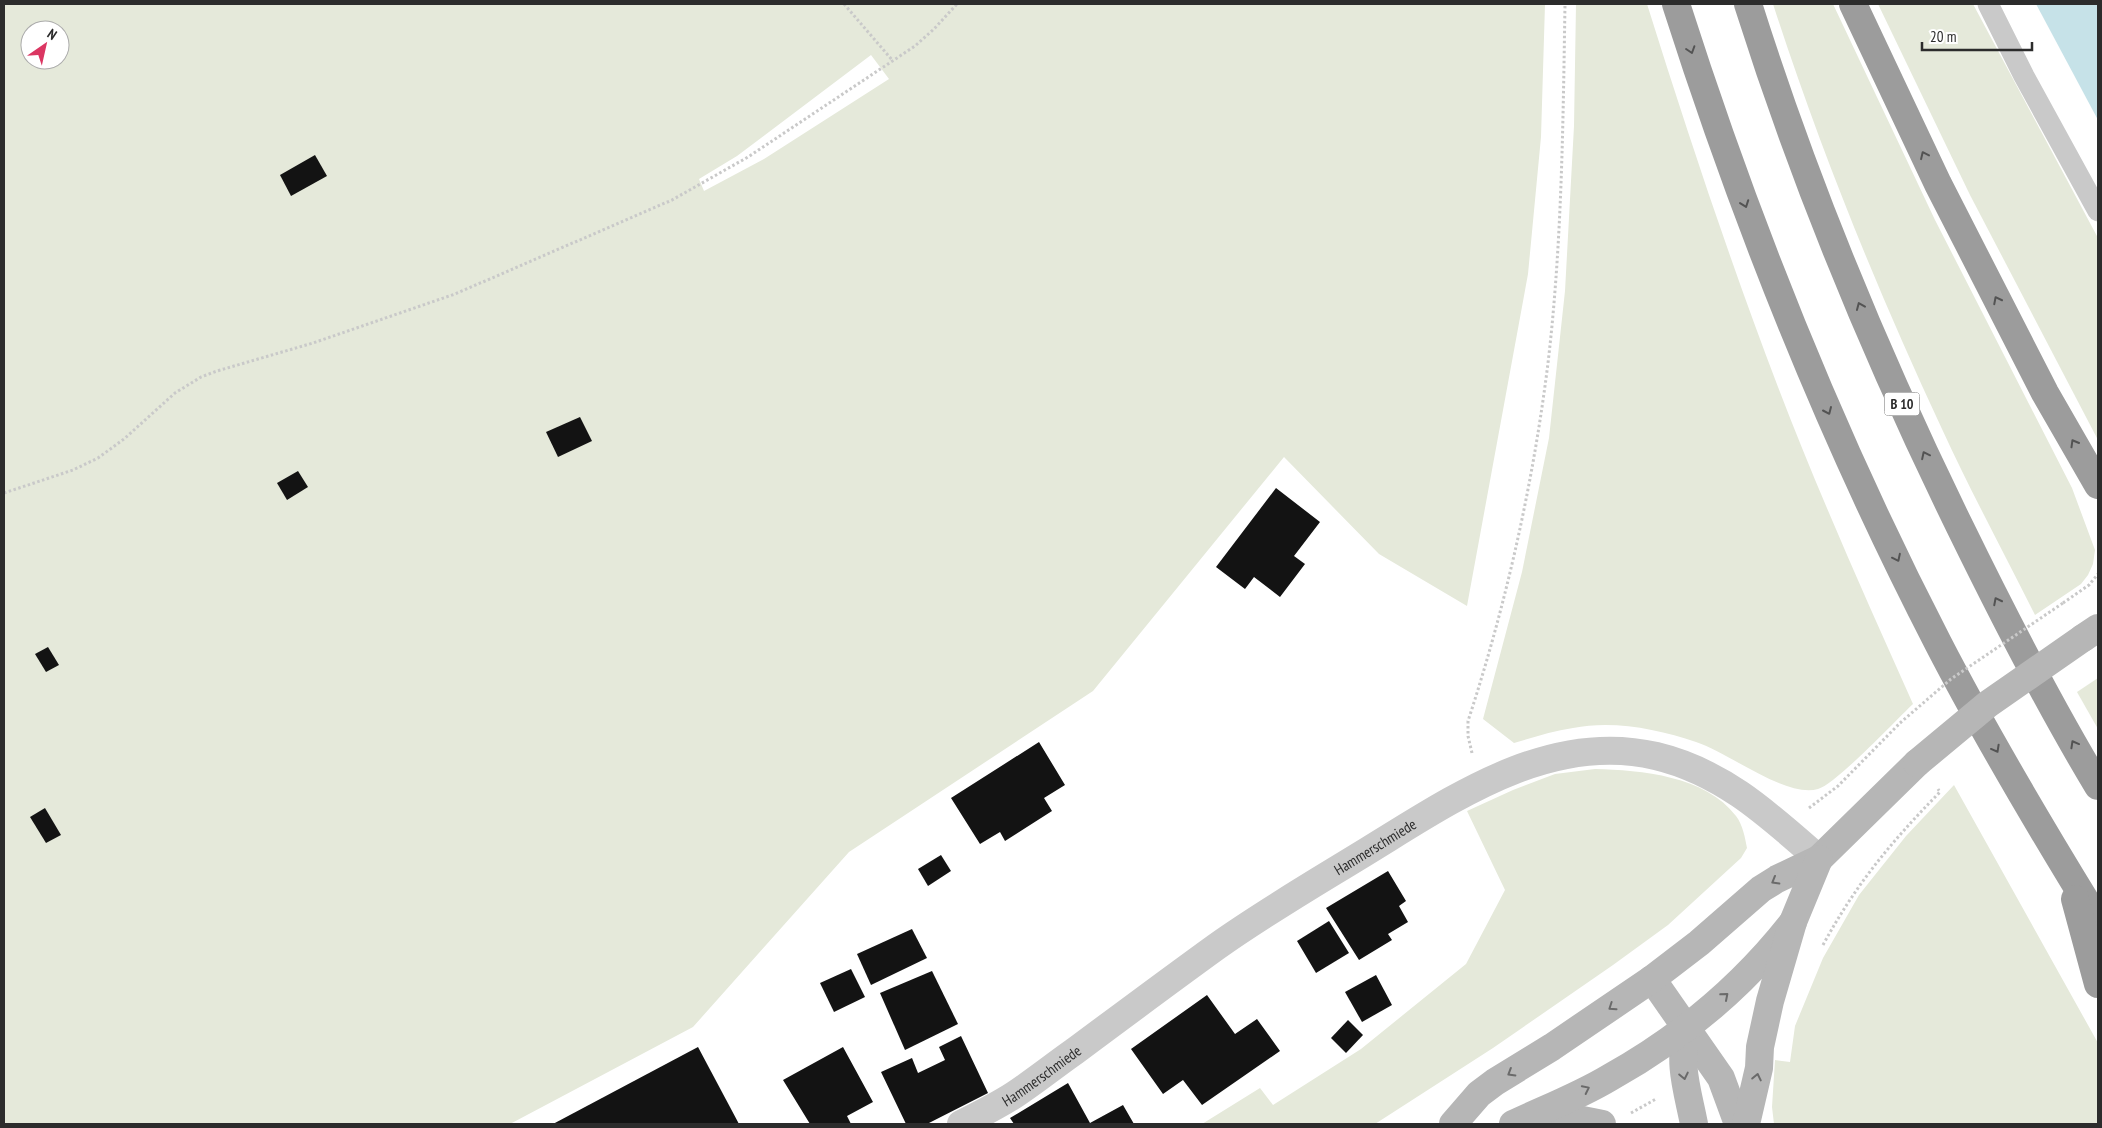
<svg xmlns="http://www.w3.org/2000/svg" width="2102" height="1128" viewBox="0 0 2102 1128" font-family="'PT Sans Narrow',sans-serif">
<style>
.green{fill:#e5e9da;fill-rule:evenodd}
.water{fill:#c6e2e8}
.building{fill:#131313}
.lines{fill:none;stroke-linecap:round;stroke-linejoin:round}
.path{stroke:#c9c9c9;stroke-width:3;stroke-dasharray:2.5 2.5;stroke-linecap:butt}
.service{stroke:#c9c9c9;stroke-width:21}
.minor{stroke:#c9c9c9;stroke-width:28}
.secondary{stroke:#b6b6b6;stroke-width:28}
.trunk{stroke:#9c9c9c;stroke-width:28}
.path-bridge{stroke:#c9c9c9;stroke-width:3;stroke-dasharray:2.5 2.5;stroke-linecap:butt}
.secondary-bridge{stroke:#b6b6b6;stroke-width:28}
.oneway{stroke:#535353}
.oneway2{stroke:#6a6a6a}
.labels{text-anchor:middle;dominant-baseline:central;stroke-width:5;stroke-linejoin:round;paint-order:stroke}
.shield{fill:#fff;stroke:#6b6b6b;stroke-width:1}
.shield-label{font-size:14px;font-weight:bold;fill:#2c2c2c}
.street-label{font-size:15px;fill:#2c2c2c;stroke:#fff}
</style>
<rect width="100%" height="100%" fill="#fff"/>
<g class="green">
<path d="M 4,4 L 1545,4 L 1541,137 L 1528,274 L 1467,606 L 1379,554 L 1284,457 L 1093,691 L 849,852 L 693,1027 L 510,1124 L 4,1124 ZM 30,30 L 60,30 L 60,60 L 30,60 ZM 871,55 L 889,79 L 764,159 L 704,191 L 699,179 L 737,156 Z"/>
<path d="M 1576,4 L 1647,4 C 1687,132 1730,261 1778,387 C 1819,494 1866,599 1913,704 C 1896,720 1836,784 1818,789 C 1785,798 1728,752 1696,742 C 1658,729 1613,720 1573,728 C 1553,731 1534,737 1514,743 L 1483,719 L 1522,572 L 1549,438 L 1565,291 L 1574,126 Z"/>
<path d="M 1773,4 L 1833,4 L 1935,220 L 2072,488 L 2095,550 L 2093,564 L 2088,575 L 2081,584 L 2035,615 C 2004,553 1971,492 1942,429 C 1877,290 1820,149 1773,4 Z"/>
<polygon points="1878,4 1973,4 2098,238 2098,440 1970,195"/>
<polygon points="2098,678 2098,729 2077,692"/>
<path d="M 1595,769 C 1641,770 1706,776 1736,816 C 1743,825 1745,838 1747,848 L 1741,858 L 1668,925 L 1613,965 L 1493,1048 L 1375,1124 L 1202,1124 L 1260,1088 L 1273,1105 L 1361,1049 L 1466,964 L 1505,890 L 1467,811 L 1513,790 L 1555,774 Z"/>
<polygon points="1954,785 2098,1043 2098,1124 1774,1124 1772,1107 1775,1060 1790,1062 1795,1026 1823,958 1859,895 1906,836"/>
</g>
<polygon class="water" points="2036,4 2098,4 2098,120"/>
<g class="building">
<polygon points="315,155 327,176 291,196 280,175"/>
<polygon points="580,417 592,441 558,457 546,432"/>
<polygon points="298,471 308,487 287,500 277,483"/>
<polygon points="1276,488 1320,522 1294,556 1305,564 1280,597 1254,577 1245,589 1216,567"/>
<polygon points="48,647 59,665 46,672 35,654"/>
<polygon points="1039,742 1065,785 1044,798 1052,811 1005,841 1000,832 980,844 951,798"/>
<polygon points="45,808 61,835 46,843 30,817"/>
<polygon points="941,855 951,871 928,886 918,869"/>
<polygon points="1388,871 1406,901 1399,906 1408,922 1388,934 1392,940 1359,960 1326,908"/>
<polygon points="1329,921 1349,953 1316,973 1297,941"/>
<polygon points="912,929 927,958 871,985 857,954"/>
<polygon points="851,969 865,997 834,1012 820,983"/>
<polygon points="932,971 958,1024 905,1050 880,993"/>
<polygon points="1376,975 1392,1005 1362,1022 1345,992"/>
<polygon points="1207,995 1235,1034 1257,1019 1280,1051 1202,1105 1183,1080 1163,1094 1131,1049"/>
<polygon points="1348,1020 1363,1035 1346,1053 1331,1038"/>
<polygon points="961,1036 988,1093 927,1124 906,1124 881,1072 912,1058 918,1073 945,1060 939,1047"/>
<polygon points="698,1047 739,1124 553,1124"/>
<polygon points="843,1047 873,1102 847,1116 851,1124 810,1124 783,1080"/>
<polygon points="1068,1083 1090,1123 1123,1105 1134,1124 1014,1124 1010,1118"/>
</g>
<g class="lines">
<g class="path">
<polyline points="844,4 893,61"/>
<polyline points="4,493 73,470 98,458 124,439 175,393 201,377 217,371 313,343 455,294 672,200 748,157 915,46 934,29 957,4"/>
<polyline points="2063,603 2089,585 2098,574"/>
<path d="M 1472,753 L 1468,736 L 1468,721 C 1506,605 1533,484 1548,363 C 1562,244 1563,123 1565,4"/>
<polyline points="1809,808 1838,786 1900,723"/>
<path d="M 1823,945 C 1856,884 1891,842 1940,792 L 1938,789"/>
<polyline points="1631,1113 1656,1099"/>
</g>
<polyline class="service" points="1988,4 2024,76 2098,211"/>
<path class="minor" id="s1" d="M 961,1124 C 979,1115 997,1106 1014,1095 C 1035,1081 1055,1065 1075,1051 C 1122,1016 1169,981 1216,947 C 1265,912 1317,882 1369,850 C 1454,798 1550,731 1656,756 C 1723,772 1769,815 1819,859"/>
<g class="secondary">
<polyline points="2083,638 2098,628"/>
<polyline points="1652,979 1721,1078 1738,1124"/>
<path d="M 1687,1028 C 1678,1065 1687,1088 1694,1124"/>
<path d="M 1536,1117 C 1559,1115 1580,1119 1602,1124"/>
<polyline points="1453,1124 1479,1094 1495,1082 1552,1047 1652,979 1699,943 1761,889 1777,879 1819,859 1917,763"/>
<path d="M 1513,1124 C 1545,1109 1579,1096 1609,1078 C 1681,1038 1743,986 1793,922"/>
<polyline points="1746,1124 1759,1068 1760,1047 1770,1001 1793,922 1819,859"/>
</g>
<g class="trunk">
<path d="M 1676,4 C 1746,223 1832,438 1938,643 C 1987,738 2042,830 2098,921"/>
<path d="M 1748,4 C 1805,184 1877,358 1960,527 C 2003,615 2048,703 2098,786"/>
<polyline points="1853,4 1938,184 2045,393 2098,485"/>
<polyline points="2075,899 2098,984"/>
</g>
<polyline class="path-bridge" points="1900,723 1951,679 2063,603"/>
<polyline class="secondary-bridge" points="1917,763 1988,704 2083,638"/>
</g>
<defs><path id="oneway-chevron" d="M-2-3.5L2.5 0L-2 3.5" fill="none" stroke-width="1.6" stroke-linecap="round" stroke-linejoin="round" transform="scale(1.25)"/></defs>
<g class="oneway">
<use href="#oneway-chevron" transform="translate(1691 50) rotate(72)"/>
<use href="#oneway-chevron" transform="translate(1924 155) rotate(-115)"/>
<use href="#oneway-chevron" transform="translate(1745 204) rotate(70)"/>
<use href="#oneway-chevron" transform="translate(1997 300) rotate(-117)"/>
<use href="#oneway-chevron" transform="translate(1860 306) rotate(-113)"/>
<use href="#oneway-chevron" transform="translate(1828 411) rotate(66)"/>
<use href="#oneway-chevron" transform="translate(2074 443) rotate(-120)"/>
<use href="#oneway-chevron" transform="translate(1925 455) rotate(-116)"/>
<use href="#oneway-chevron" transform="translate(1897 558) rotate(64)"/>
<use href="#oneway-chevron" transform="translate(1997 601) rotate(-117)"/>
<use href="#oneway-chevron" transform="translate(2074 744) rotate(-119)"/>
<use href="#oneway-chevron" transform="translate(1996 749) rotate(61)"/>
</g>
<g class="oneway2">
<use href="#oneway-chevron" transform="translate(1775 881) rotate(150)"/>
<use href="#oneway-chevron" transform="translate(1725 996) rotate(-41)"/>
<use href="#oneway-chevron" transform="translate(1612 1007) rotate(146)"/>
<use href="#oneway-chevron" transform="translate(1511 1073) rotate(149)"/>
<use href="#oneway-chevron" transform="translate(1684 1076) rotate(78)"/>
<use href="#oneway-chevron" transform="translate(1757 1077) rotate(-78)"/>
<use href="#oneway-chevron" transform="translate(1586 1089) rotate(-26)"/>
</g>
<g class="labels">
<rect class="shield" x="1884.5" y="392.5" width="35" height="23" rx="4"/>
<g class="shield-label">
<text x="1902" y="404">B 10</text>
</g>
<g class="street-label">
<text stroke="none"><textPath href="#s1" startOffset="499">Hammerschmiede</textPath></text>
<text stroke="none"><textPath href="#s1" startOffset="94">Hammerschmiede</textPath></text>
</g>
</g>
<rect width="2102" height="1128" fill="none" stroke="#2c2c2c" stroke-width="10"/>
<g transform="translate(45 45) rotate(34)"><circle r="24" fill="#ffffff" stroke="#ababab"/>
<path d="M0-4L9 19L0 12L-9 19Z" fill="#db3662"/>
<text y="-8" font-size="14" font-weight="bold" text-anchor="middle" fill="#2c2c2c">N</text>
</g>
<path d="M1922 42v8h110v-8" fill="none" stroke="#2c2c2c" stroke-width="2.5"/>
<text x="1930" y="42" font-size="15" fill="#2c2c2c" stroke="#ffffff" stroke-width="4" paint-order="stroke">20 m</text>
</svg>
